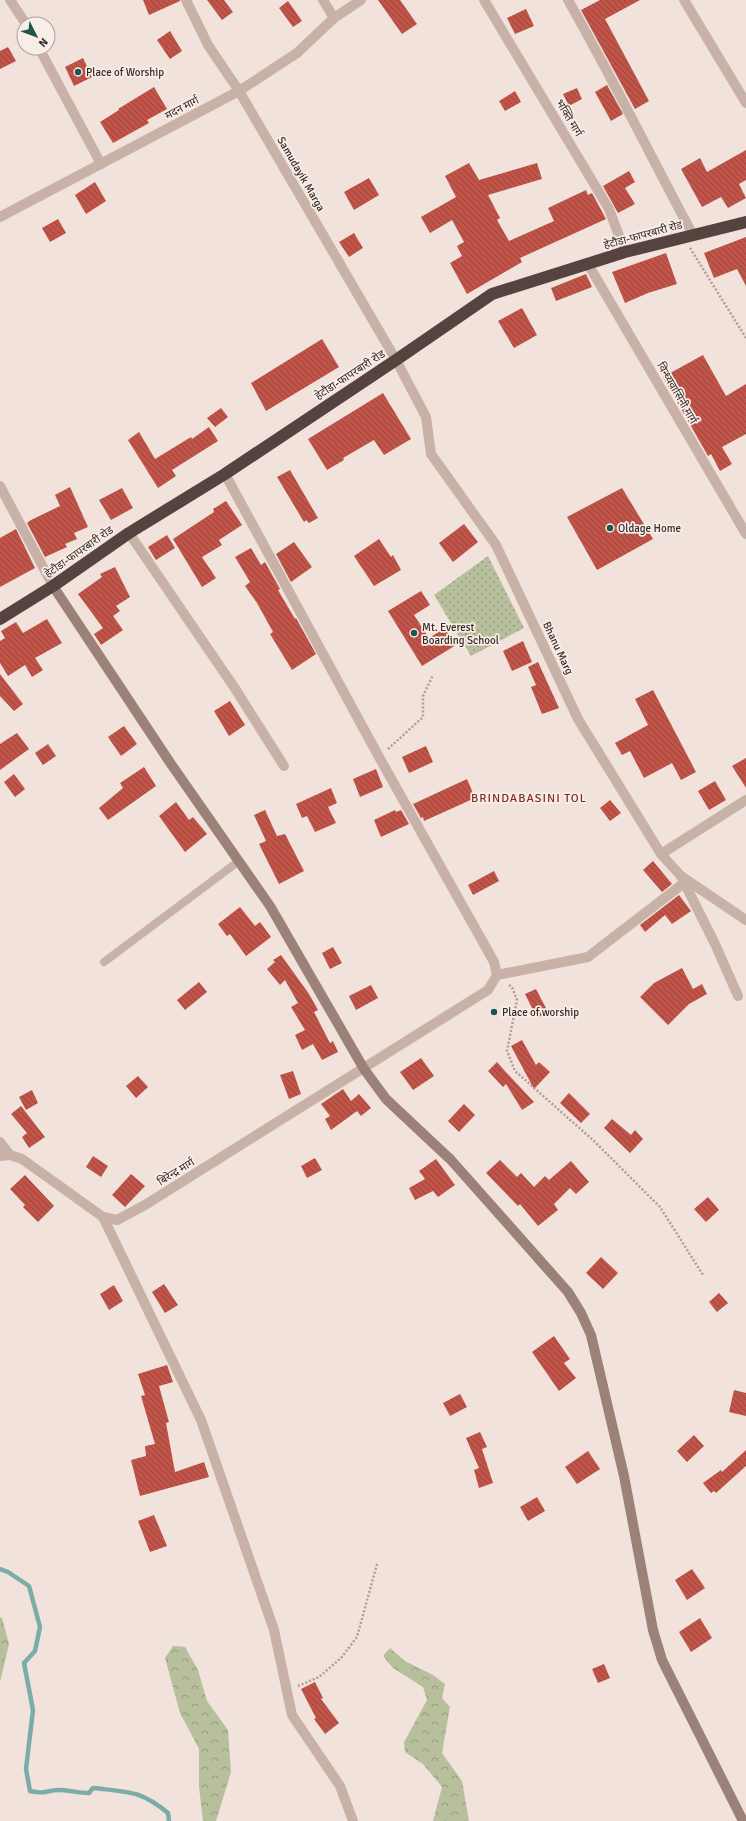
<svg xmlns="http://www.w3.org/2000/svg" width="746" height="1821" viewBox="0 0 746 1821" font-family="Signika,'Noto Sans Devanagari',sans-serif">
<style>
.green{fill:url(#green-dots)}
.forest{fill:url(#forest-crowns)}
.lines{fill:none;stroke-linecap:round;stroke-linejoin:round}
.stream{stroke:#7baca7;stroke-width:4.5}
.building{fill:url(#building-back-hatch)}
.path{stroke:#b49c92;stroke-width:2.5;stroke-dasharray:2 2;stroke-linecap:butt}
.lane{stroke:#c8b2a8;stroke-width:8}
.street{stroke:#c8b2a8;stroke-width:10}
.secondary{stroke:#9c8179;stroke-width:10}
.highway{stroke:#56433f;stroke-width:12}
.poi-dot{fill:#1f5550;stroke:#f9eee7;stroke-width:1.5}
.labels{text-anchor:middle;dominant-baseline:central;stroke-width:3.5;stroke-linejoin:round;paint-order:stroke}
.poi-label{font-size:11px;fill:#352a28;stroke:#f9eee7;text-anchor:start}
.street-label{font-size:11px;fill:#352a28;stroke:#f9eee7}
.neighbourhood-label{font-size:12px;letter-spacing:1px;fill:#812c24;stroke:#f9eee7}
</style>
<defs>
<pattern id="green-dots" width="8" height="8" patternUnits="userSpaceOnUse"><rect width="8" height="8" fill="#b8bf9c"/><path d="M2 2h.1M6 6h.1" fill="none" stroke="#969b7f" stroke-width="1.8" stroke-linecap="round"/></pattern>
<pattern id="forest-crowns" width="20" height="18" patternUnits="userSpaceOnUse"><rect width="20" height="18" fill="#b8bf9c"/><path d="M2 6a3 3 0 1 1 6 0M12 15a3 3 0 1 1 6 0" fill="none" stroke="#969b7f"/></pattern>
<pattern id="building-back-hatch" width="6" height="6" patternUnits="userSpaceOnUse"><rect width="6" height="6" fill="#c15449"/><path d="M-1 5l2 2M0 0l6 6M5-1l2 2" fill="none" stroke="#9e463d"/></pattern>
</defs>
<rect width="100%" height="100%" fill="#f1e3db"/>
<polygon class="green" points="488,556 524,628 471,656 434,595"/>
<g class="forest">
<polygon points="0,1617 2,1618 9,1644 0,1682"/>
<polygon points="173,1646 185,1647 198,1670 207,1701 228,1730 231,1772 216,1821 203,1821 199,1787 199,1749 180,1713 165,1658"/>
<polygon points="390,1648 405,1661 433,1675 445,1684 442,1698 450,1707 442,1753 462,1781 469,1821 433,1821 442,1787 423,1764 405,1752 404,1742 427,1700 423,1687 393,1668 383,1656"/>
</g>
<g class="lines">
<path class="stream" d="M 0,1569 L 8,1572 L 29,1586 L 40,1627 L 35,1651 L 24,1663 L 33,1710 L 26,1769 L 30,1791 C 45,1795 46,1790 59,1790 C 68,1790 78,1793 89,1793 L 93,1788 C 128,1792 140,1790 168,1813 L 169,1821"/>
</g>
<g class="building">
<polygon points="143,0 180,0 180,1 149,15"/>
<polygon points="207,0 224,0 233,12 222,20"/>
<polygon points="378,0 400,0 417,24 402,34"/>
<polygon points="600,0 640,0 605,19 649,101 635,109 581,10"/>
<polygon points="288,1 302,21 293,27 279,8"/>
<polygon points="526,9 534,26 515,34 507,18"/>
<polygon points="170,31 182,51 170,59 157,40"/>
<polygon points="8,47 16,61 0,69 0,51"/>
<polygon points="83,58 92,77 74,86 65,67"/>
<polygon points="607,85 623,114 611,121 595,92"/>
<polygon points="154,87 167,109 147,120 149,123 113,143 100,122 119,110 118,109"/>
<polygon points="577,88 582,99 569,106 563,94"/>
<polygon points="515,91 521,102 505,111 499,101"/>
<polygon points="746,150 746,180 739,184 746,198 728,208 721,197 702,207 681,169 700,158 707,172"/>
<polygon points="469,163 479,180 537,163 542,179 488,195 500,218 497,220 509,241 554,221 548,208 586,190 588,195 592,193 606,219 520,258 522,262 467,294 450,263 462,256 457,246 464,242 452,220 430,233 421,217 456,197 445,176"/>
<polygon points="629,171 635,182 625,188 635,204 618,213 603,186"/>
<polygon points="369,178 379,195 354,210 344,192"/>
<polygon points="95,182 106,201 86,214 75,195"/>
<polygon points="58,219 66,233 50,242 42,228"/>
<polygon points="354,233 363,248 349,257 339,242"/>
<polygon points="746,237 746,286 737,269 714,278 704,253"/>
<polygon points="666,253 677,284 648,293 625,303 612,272"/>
<polygon points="586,274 592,287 556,301 551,288"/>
<polygon points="522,308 537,335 514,348 498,321"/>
<polygon points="322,339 339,367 266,411 251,383"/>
<polygon points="703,355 726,396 746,384 746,434 722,447 732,464 720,471 711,454 708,456 663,377"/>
<polygon points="383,393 411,439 384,455 374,440 343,458 344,460 327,470 308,439"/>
<polygon points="221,408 228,417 215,427 207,418"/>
<polygon points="209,427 218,441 172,470 176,476 158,488 128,440 139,432 155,459 191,437 192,439"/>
<polygon points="290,470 318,518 309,523 306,520 304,522 277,477"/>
<polygon points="70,487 88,527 74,533 77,539 65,544 67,547 45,557 27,523 31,520 60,506 55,495"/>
<polygon points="122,488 133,508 111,520 99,500"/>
<polygon points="622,488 653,539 597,570 567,517"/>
<polygon points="226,501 242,525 219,540 222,545 202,557 216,578 202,587 173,539 214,512 213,509"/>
<polygon points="464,524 478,542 453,562 439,543"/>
<polygon points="16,529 35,568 0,587 0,538"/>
<polygon points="167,535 175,548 156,560 148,547"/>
<polygon points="379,539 391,557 393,555 401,570 374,586 354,556"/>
<polygon points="294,542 312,567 291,582 276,554"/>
<polygon points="251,548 261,565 265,562 280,589 278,590 295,619 296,618 316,654 292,670 270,634 273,632 257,603 245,586 250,582 235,557"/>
<polygon points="115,567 130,597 116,606 120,611 113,616 123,630 101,645 94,634 103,628 78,594 102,577 100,574"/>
<polygon points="421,591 430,605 414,615 429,638 445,628 456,645 422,666 388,611"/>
<polygon points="47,619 62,643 35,658 43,670 32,677 25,665 8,676 0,663 0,641 5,638 1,631 16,622 23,633"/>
<polygon points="523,641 532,662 512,671 503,651"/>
<polygon points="538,662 559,708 542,714 531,687 536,685 528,667"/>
<polygon points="0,674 23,704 14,711 0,696"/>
<polygon points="653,690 696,772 681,780 672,763 644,778 630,751 622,755 615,743 648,725 635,699"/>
<polygon points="230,701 245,725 229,736 214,711"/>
<polygon points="124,726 137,744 121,756 108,737"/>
<polygon points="17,733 29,749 0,770 0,744"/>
<polygon points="48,744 56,756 43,765 35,753"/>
<polygon points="426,746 433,762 409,773 402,757"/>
<polygon points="746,758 746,788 732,766"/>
<polygon points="144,767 156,786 108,820 99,808 123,788 120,783"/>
<polygon points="376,769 383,787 360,797 353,779"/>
<polygon points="14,774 25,789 15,797 4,782"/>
<polygon points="467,779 475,798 424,821 423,817 421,818 413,804"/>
<polygon points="715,781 726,800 709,810 698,791"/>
<polygon points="331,788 337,803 328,807 336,823 315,832 307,816 302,818 296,804"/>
<polygon points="610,800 621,813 610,821 600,808"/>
<polygon points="176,802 189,820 193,817 207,834 185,852 159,816"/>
<polygon points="265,810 277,836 285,834 304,871 279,884 259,844 266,841 254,815"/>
<polygon points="395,810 396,812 401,810 409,824 381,837 374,820"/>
<polygon points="653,861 672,884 662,892 643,870"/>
<polygon points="494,871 499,881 473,895 468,885"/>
<polygon points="679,895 691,911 672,924 665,915 645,932 640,925"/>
<polygon points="240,907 255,926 260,922 271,937 246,956 230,934 227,936 218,924"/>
<polygon points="333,947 342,963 330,969 322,953"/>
<polygon points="281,955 309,994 318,1010 314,1012 330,1043 333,1041 338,1052 322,1060 313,1044 302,1050 295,1035 305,1030 291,1007 298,1003 285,980 280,985 267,969 275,962 273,960"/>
<polygon points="682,968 693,989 702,984 707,994 689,1004 668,1025 640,997 654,983"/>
<polygon points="199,982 207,992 185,1010 177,1000"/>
<polygon points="371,985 378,998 356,1010 349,996"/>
<polygon points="536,989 548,1012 537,1018 525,994"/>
<polygon points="522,1040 536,1065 539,1062 550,1072 534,1089 511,1046"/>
<polygon points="421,1058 434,1076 413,1090 400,1072"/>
<polygon points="497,1062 504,1070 534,1102 522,1110 506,1084 503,1087 488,1071"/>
<polygon points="293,1071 301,1094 289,1099 280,1075"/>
<polygon points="138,1076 148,1087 136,1098 126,1086"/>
<polygon points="343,1089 351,1101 359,1094 371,1108 361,1116 357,1111 331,1130 325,1119 330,1116 321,1104"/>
<polygon points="32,1090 38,1103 26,1110 19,1097"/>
<polygon points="569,1093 590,1114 581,1123 560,1103"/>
<polygon points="464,1104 475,1115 459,1132 448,1121"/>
<polygon points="21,1106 45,1137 29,1148 22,1137 27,1133 11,1114"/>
<polygon points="612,1119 631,1135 635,1130 643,1139 630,1153 604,1128"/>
<polygon points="93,1156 108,1166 101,1177 86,1167"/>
<polygon points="315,1158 322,1170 307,1178 301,1166"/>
<polygon points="436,1159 455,1185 438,1197 433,1191 415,1200 409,1188 425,1179 419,1171"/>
<polygon points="500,1160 517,1177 521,1173 534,1187 545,1176 549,1180 571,1161 589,1182 576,1194 570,1188 554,1204 558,1210 538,1226 520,1204 518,1206 486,1173"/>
<polygon points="131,1174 145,1186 125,1207 112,1195"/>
<polygon points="25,1175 54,1206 38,1222 23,1207 25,1205 10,1189"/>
<polygon points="708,1197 719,1210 706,1222 694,1209"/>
<polygon points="601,1257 618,1273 603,1289 586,1273"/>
<polygon points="164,1284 178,1305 165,1313 152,1292"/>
<polygon points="114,1285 123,1301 109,1310 100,1294"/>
<polygon points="719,1293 728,1303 717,1312 709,1302"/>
<polygon points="554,1336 570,1359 564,1363 576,1378 559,1391 532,1352"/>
<polygon points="167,1365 173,1382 159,1386 169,1422 166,1423 175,1472 204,1462 209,1477 140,1496 131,1460 146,1456 145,1446 155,1444 141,1396 145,1395 138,1374"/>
<polygon points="734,1390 746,1393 746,1416 729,1412"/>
<polygon points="460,1394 467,1407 450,1416 443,1403"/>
<polygon points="480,1432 487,1447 482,1449 493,1483 479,1488 474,1470 479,1468 466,1438"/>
<polygon points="694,1435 704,1446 687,1462 677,1451"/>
<polygon points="746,1450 746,1466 716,1493 714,1491 711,1493 703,1483 721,1470 722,1472"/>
<polygon points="588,1451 600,1469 577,1484 565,1467"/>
<polygon points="537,1497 545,1511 528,1521 520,1507"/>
<polygon points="154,1515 167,1546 150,1552 138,1521"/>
<polygon points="692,1569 705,1588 687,1600 675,1580"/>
<polygon points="700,1618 712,1638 691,1652 679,1632"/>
<polygon points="604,1664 610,1678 598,1683 592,1669"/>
<polygon points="315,1682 323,1698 321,1699 339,1723 325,1734 314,1719 316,1718 301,1689"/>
</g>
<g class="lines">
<g class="path">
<polyline points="690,248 746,338"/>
<polyline points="388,749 423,717 423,696 433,675"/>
<polyline points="509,985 512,987 517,1000 507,1051 515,1071 594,1141 660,1207 703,1275"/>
<polyline points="298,1686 319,1677 341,1658 357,1637 377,1564"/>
</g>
<polyline class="lane" points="104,962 239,861"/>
<g class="street">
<polyline points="10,0 26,24"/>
<polyline points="186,0 208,45 239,91 396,360 426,417 431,454 496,545 578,719 661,854 746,800"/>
<polyline points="323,0 334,18"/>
<polyline points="484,0 609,209 625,252"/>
<path d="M 568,0 C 612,77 651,157 693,235"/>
<polyline points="684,0 746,103"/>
<polyline points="39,48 101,164"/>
<polyline points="0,217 239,91 297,53 334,18 361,0"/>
<polyline points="588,264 746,534"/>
<polyline points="0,486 53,586"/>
<polyline points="129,533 234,687 284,766"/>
<polyline points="661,854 681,876 746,920"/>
<polyline points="681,876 715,944 738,996"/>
<polyline points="497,975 588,957 684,883"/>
<polyline points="0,1142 10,1155"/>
<polyline points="0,1156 10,1155 22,1159 103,1217 117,1220 145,1205 488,990 497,975 494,962 379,757 225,474"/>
<polyline points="103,1217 201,1420 274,1630 292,1715 340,1786 353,1821"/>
</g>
<polyline class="secondary" points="53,586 171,764 270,906 364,1069 386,1099 451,1160 568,1292 581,1313 591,1335 624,1476 653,1630 662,1660 743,1821"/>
<polyline class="highway" points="0,619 53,586 129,533 225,474 396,360 492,294 625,252 746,222"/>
</g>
<g class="poi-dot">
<circle cx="78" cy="72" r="4"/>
<circle cx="610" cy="528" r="4"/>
<circle cx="414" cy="633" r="4"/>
<circle cx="494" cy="1012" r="4"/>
</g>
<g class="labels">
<g class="poi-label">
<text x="86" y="72">Place of Worship</text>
<text x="618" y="528">Oldage Home</text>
<text x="422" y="627">Mt. Everest<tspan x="422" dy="13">Boarding School</tspan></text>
<text x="502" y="1012">Place of worship</text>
</g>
<g class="street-label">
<text transform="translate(182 108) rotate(-28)">मदन मार्ग</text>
<text transform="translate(569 118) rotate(59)">भक्ति मार्ग</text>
<text transform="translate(301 174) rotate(60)">Samudayik Marga</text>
<text transform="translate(643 235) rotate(-15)">हेटौडा-फापरबारी रोड</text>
<text transform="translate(350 375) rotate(-33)">हेटौडा-फापरबारी रोड</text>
<text transform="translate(677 393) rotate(60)">विन्ध्यवासिनी मार्ग</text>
<text transform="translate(79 552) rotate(-35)">हेटौडा-फापरबारी रोड</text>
<text transform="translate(558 648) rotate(65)">Bhanu Marg</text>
<text transform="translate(176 1172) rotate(-32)">बिरेन्द्र मार्ग</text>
</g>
<g class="neighbourhood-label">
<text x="529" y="798">BRINDABASINI TOL</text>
</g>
</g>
<g transform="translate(36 36) rotate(132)"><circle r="19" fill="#f9eee7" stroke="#aba09b"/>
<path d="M0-3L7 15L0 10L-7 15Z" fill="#1f5550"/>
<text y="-6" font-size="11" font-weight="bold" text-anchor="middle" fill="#352a28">N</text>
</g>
</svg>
